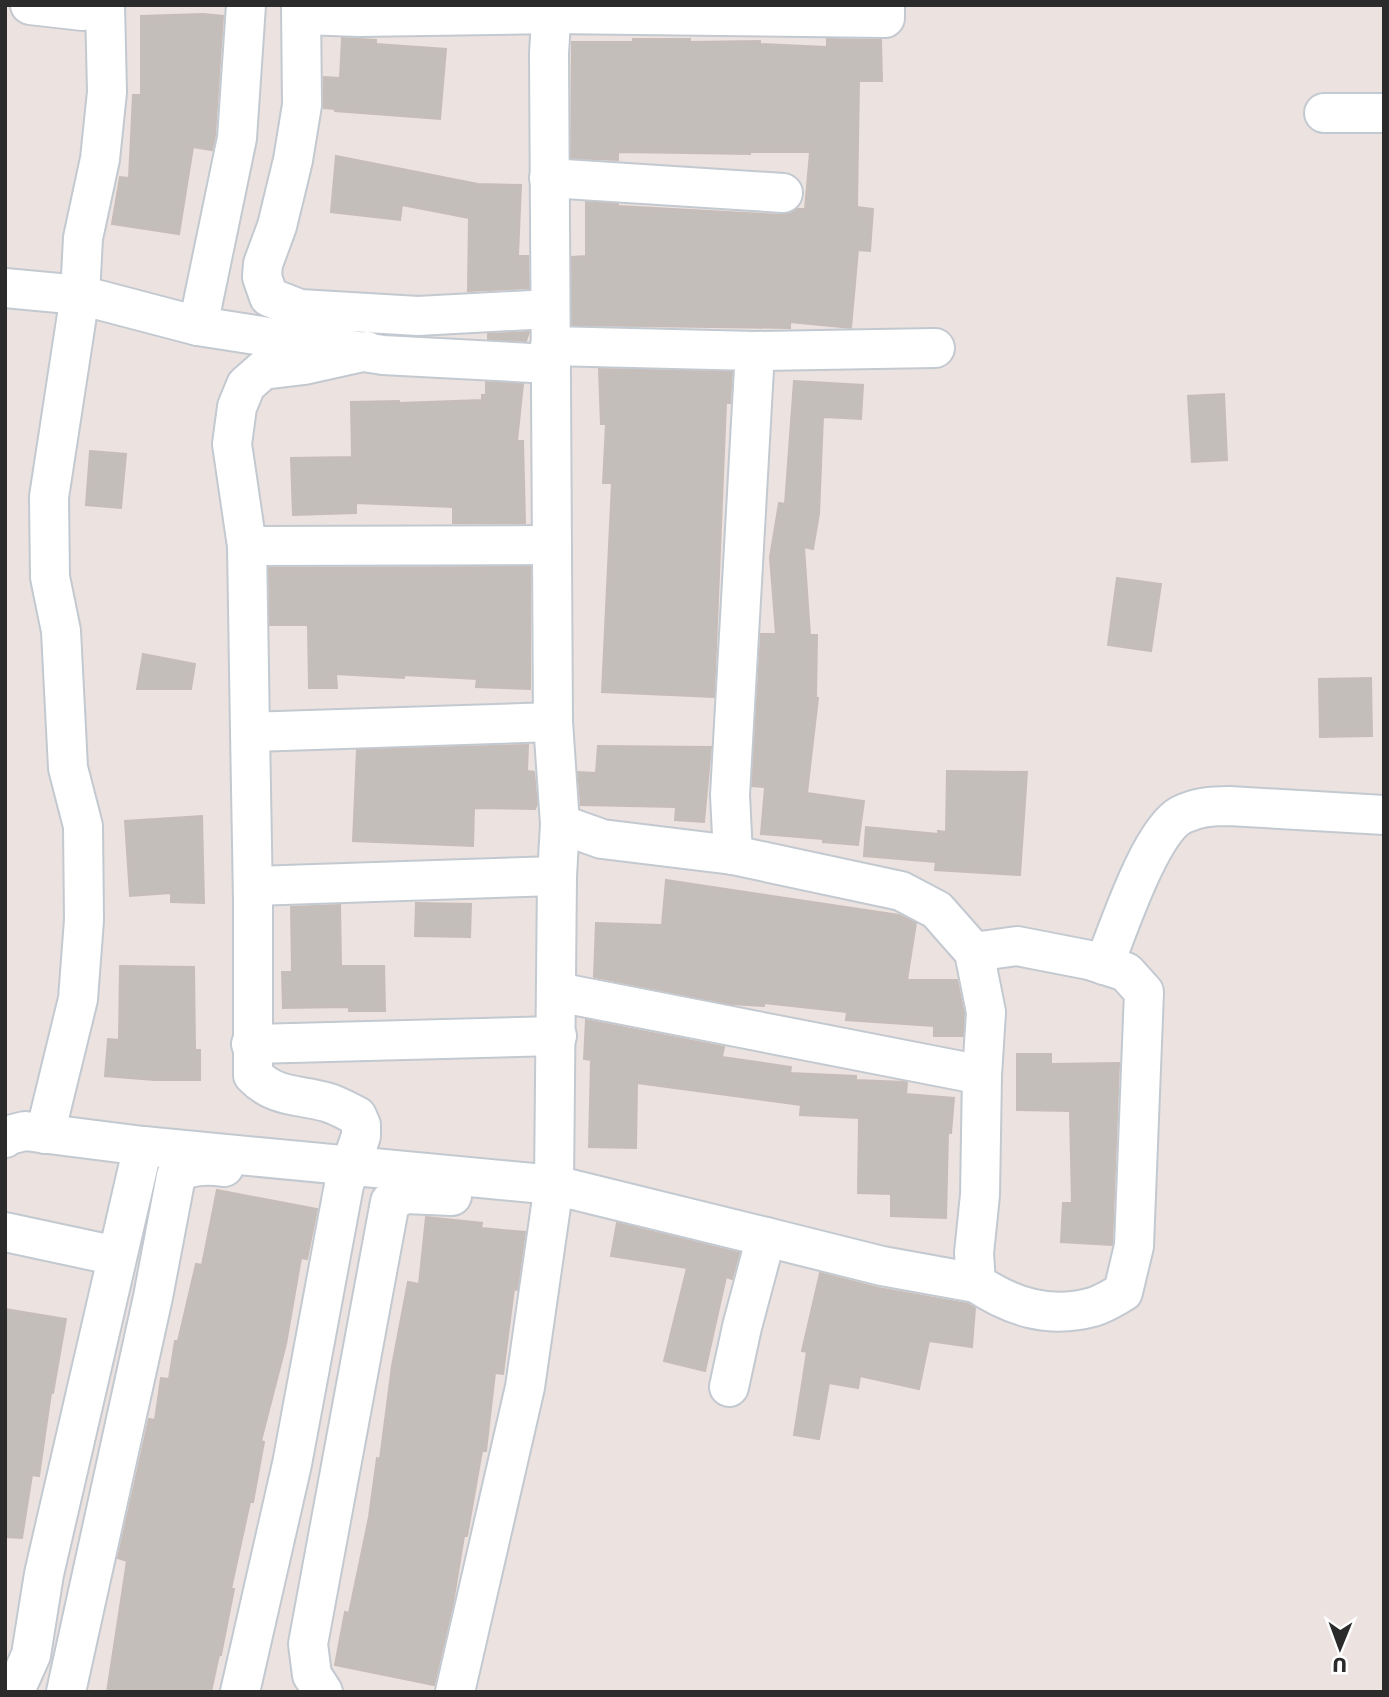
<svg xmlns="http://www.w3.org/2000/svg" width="1389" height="1697" viewBox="0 0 1389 1697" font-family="'DejaVu Sans',sans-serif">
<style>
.building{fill:#c4beba;stroke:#c7bdb8;stroke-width:2}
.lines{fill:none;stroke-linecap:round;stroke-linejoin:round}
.street-casing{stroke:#c3c9d0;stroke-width:42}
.street{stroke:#fff;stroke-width:38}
</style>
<rect width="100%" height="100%" fill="#ece2df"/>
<g class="building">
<polygon points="203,14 223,16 215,135 212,150 193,147 179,234 112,224 120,177 129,178 133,95 141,95 141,16"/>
<polygon points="342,38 376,40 376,44 446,49 440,119 335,111 335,109 324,108 324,77 340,78"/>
<polygon points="633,39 690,39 690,42 760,41 760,44 827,47 827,39 881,40 882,81 859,81 857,207 873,209 870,251 858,250 851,328 790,322 790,328 572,325 572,257 586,256 586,202 618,204 618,206 782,215 792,213 797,209 805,209 810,152 750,152 750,154 618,152 618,160 571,158 572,42 633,42"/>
<polygon points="336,156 478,184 521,185 518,256 528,256 529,288 468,291 469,218 402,205 400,220 331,212"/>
<polygon points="529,332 526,341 488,339 488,334"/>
<polygon points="599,369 732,372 730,403 726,403 714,697 602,692 612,483 603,483 606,424 601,424"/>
<polygon points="794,381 863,385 861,419 823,417 819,514 813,549 804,547 810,635 817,635 816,698 818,698 807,793 864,801 858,845 823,842 823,839 761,834 765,787 752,786 761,634 776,634 770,557 779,503 785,504"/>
<polygon points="486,382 523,384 517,441 523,441 525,523 453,523 453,507 356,503 356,513 293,515 291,458 352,457 351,402 399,401 399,403 482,400 482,395 486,395"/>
<polygon points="1224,394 1227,460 1192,462 1188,396"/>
<polygon points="90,451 126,454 121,508 86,505"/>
<polygon points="530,567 530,689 476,687 477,679 404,675 404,678 336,674 337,688 309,688 308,625 270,625 269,568"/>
<polygon points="1117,578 1161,584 1151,651 1108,645"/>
<polygon points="143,654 195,664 191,689 137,689"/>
<polygon points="1371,678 1372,736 1320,737 1319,679"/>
<polygon points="528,745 527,771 534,772 537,804 535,809 474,808 473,846 353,841 357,750"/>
<polygon points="598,746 711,747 704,822 675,820 676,807 581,805 578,772 596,773"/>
<polygon points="947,771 1027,772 1020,875 935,870 936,862 864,856 866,827 938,834 938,831 946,832"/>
<polygon points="202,816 204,903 171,902 171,893 130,896 125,821"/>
<polygon points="666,880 899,915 916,923 907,980 957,980 964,1013 963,1036 934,1036 934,1026 846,1020 847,1012 764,1003 764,1006 730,1004 594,977 596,923 662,925"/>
<polygon points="416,903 471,904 470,937 415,936"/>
<polygon points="340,905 341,966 384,966 385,1011 349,1011 349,1007 283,1008 282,972 292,972 291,907"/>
<polygon points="120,966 194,967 195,1050 200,1050 200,1080 154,1080 105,1076 108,1039 119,1040"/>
<polygon points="586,1020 724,1047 722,1057 791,1067 790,1073 856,1076 856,1080 905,1082 907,1083 906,1094 954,1098 951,1133 948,1133 946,1218 891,1216 891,1194 858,1193 859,1118 800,1115 801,1105 637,1083 636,1148 589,1147 591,1060 584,1059"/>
<polygon points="1017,1054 1051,1054 1051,1064 1119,1063 1112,1245 1061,1242 1063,1203 1072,1203 1070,1111 1017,1110"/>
<polygon points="217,1190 317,1209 307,1259 301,1258 286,1344 261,1441 264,1442 253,1502 250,1502 231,1589 234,1589 221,1655 219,1655 211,1692 107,1692 127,1561 118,1558 149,1419 155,1420 161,1378 169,1379 175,1341 178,1341 196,1264 202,1265"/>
<polygon points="426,1217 482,1223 481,1228 525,1232 517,1290 514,1289 503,1374 495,1373 486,1451 482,1451 467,1536 464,1536 453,1603 434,1685 335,1665 345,1612 349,1613 369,1517 377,1458 380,1459 392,1366 408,1282 419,1284"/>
<polygon points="617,1223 739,1253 732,1279 726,1277 705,1371 664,1361 687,1268 611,1256"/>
<polygon points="820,1273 878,1288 968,1304 975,1308 972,1347 929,1341 919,1389 860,1376 858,1388 829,1383 819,1439 794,1435 807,1352 802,1351"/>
<polygon points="5,1309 66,1319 53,1393 51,1393 39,1476 32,1475 22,1538 5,1537"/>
</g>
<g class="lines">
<g class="street-casing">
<g id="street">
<polyline points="30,5 83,11"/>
<polyline points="301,5 302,105 293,160 277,226 263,264 262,277 269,297 300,309 418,316 549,309"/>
<polyline points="303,15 359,17 552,14 885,18 885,5"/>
<polyline points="1324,113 1384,113"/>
<polyline points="549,178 783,193"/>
<polyline points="5,288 80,295 198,326 383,355 551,364"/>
<polyline points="198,326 237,138 246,5"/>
<polyline points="550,346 755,351 935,348"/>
<polyline points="367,351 304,365 263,370 246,385 237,407 232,444 247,546 250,732 553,722"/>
<polyline points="247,546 552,545"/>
<path d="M 560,824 L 602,839 L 733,855 L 901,891 L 937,910 L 974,952 L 986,1012 L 982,1075 L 980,1195 L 974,1253 L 976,1283 C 1012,1307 1049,1319 1093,1307 C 1103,1304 1114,1297 1123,1292 L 1134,1246 L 1144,992 L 1126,972 L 1089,960 L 1017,946 L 974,952"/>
<polyline points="733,855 730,795 755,351"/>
<polyline points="253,886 557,876"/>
<path d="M 1104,965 C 1118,930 1150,832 1181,815 C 1197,807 1212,806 1229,806 L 1384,815"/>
<polyline points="557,992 982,1075"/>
<polyline points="251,1044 557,1036"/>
<polyline points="45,1134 78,999 84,920 83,826 68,768 61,631 50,577 49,497 80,295 83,238 100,159 107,92 105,5"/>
<polyline points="5,1138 9,1135 25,1131 143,1146 554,1185 766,1237"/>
<polyline points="5,1232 117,1256"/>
<polyline points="729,1387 742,1327 766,1237 882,1266 976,1283"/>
<polyline points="5,1691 18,1684 31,1655 44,1574 143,1146"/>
<path d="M 66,1692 L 153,1297 L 176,1176 C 186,1164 210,1165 224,1167"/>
<path d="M 240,1692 L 292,1464 L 344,1185 L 361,1136 L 361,1125 L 357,1116 C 347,1111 337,1105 326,1102 C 297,1094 275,1098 253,1075 L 253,901 L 250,732"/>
<polyline points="323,1692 312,1675 308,1644 390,1202 405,1194 452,1196"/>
<polyline points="455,1692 525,1387 554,1185 557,876 560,824 553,722 549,53 552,5"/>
</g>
</g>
<use href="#street" class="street"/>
</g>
<rect width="1389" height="1697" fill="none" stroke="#2b2b2b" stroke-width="14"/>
<g transform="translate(1340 1648) rotate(181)" stroke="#ffffff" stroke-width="5" paint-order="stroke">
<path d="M0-5L12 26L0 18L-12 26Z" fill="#2b2b2b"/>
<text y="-10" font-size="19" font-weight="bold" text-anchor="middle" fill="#2b2b2b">U</text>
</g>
</svg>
